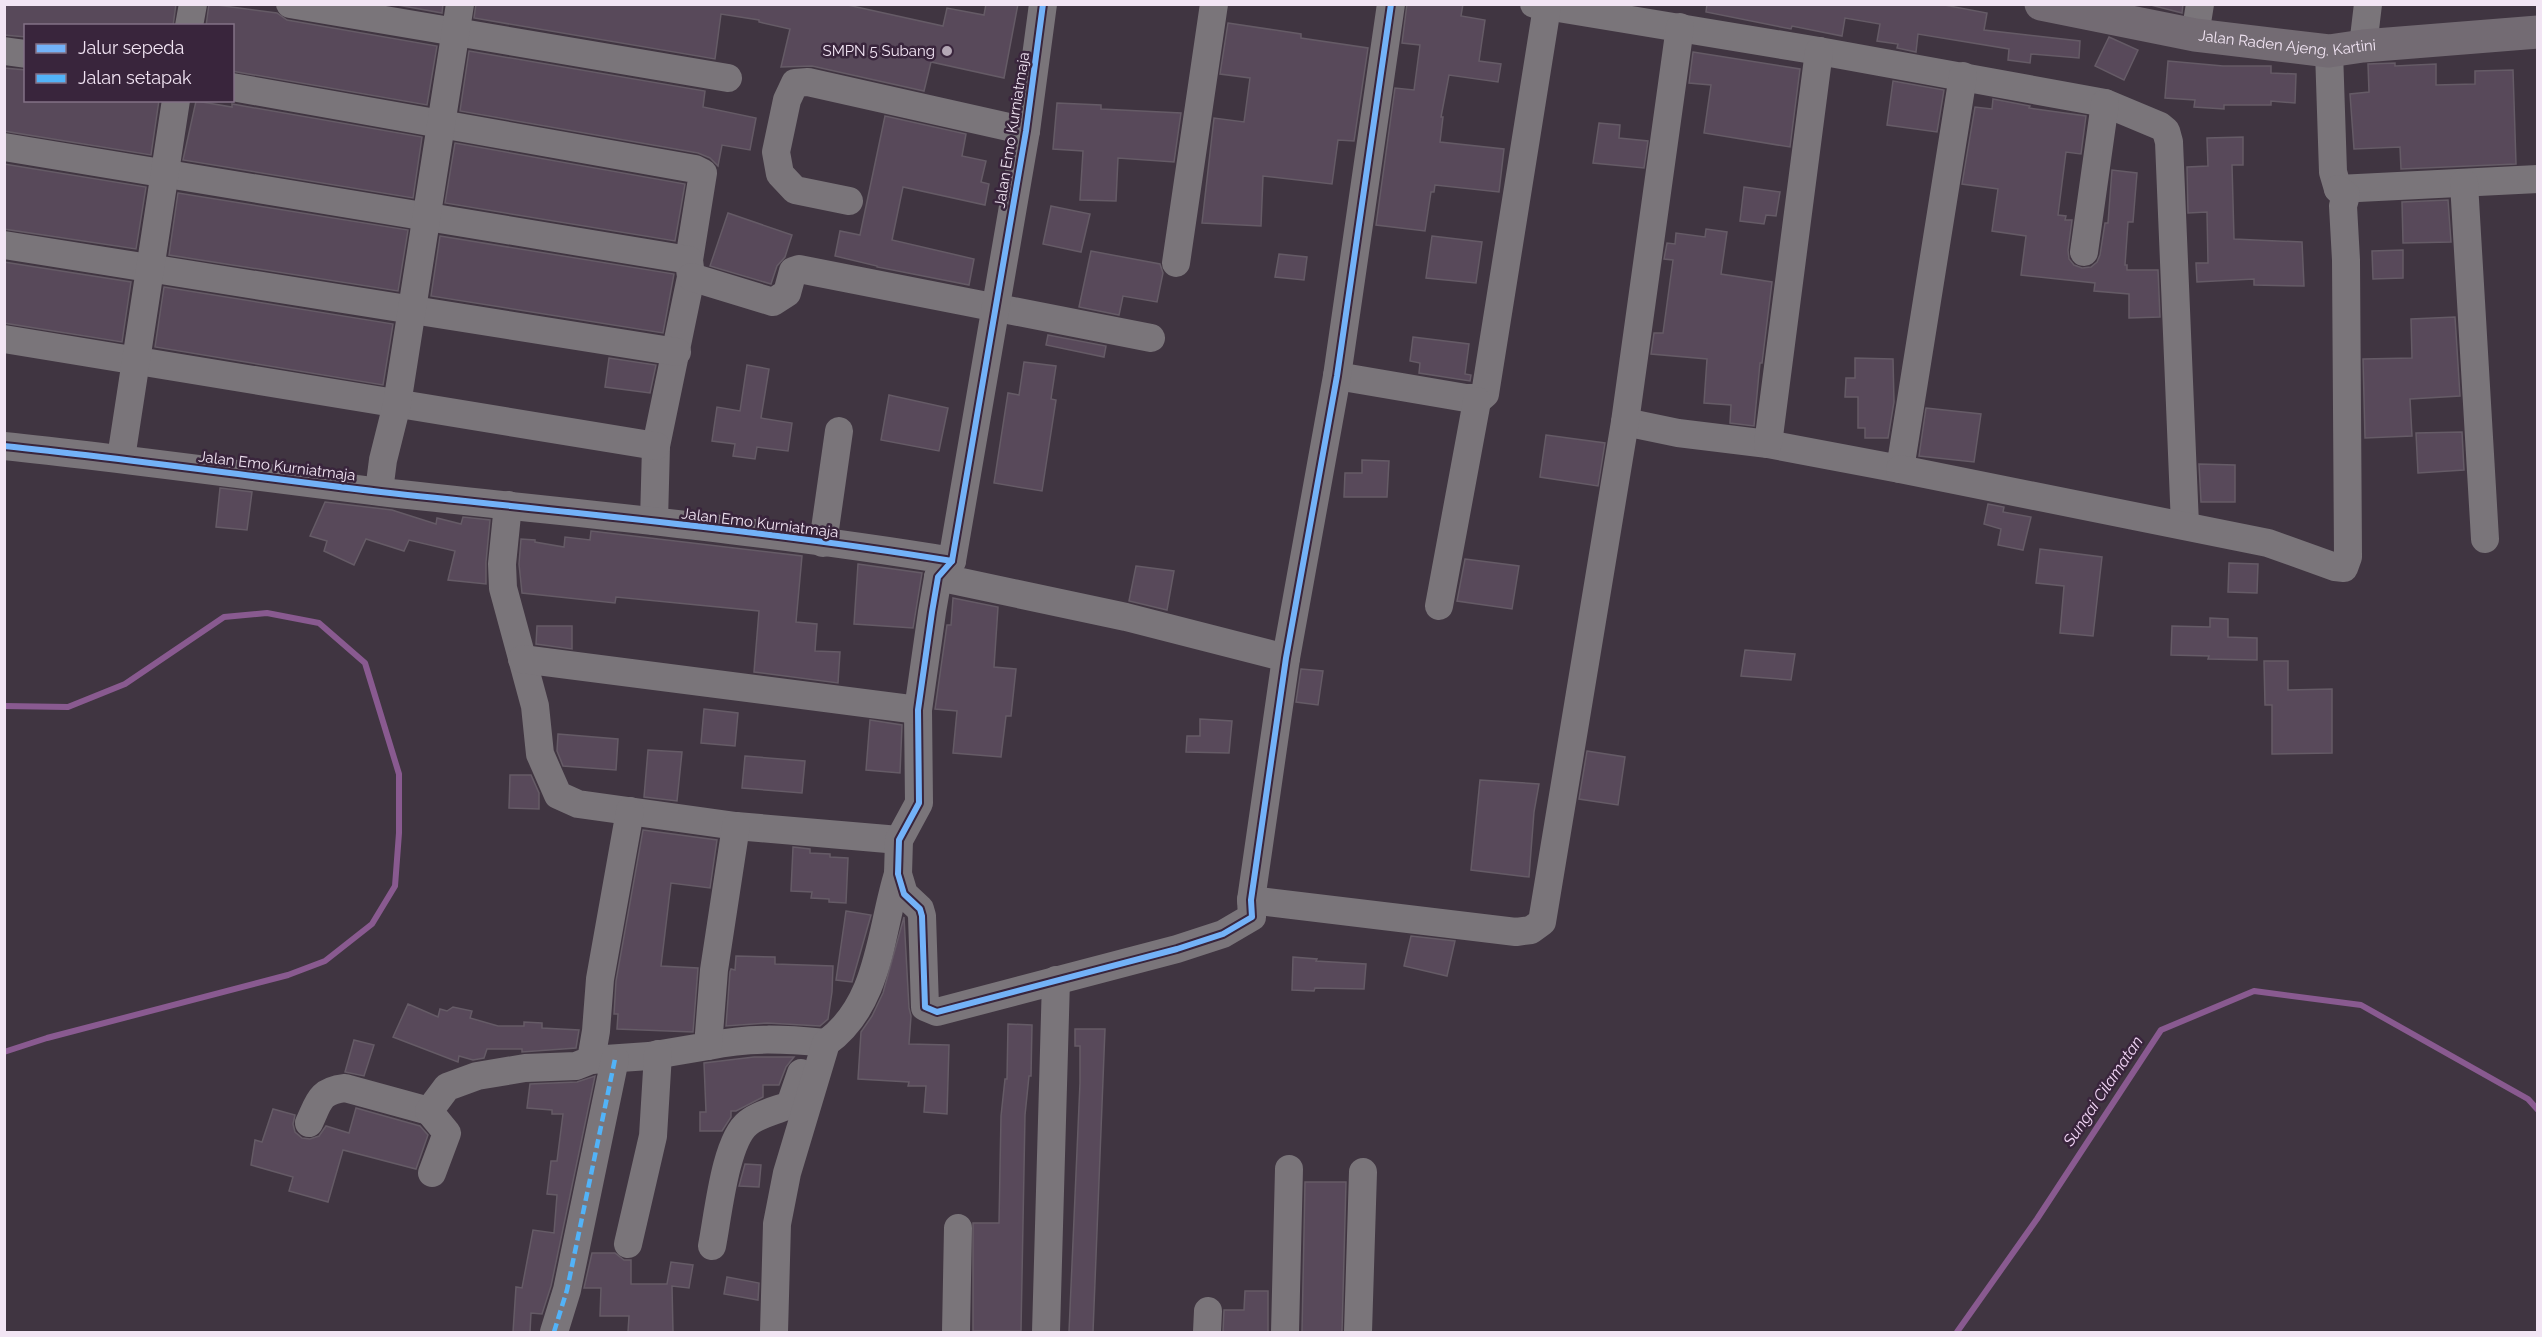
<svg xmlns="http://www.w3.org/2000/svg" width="2542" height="1337" viewBox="0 0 2542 1337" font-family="Raleway,sans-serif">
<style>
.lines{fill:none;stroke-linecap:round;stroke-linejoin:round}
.stream{stroke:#895a90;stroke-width:6}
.building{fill:#58495a;stroke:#655b66;stroke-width:1.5}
.minor{stroke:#7a757a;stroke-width:28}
.major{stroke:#736b73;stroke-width:33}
.quiet{stroke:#52b3f8;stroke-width:4.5;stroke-dasharray:9 4.5;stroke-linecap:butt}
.cycleway-casing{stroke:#39253c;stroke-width:10}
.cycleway{stroke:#73b2f8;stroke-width:6}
.poi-dot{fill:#b4a7b5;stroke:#39253c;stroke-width:2}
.labels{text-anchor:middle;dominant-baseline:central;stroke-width:5;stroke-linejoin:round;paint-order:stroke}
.street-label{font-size:15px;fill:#f2e5f4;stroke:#39253c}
.poi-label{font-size:15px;fill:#f2e5f4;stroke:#39253c;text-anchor:end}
.water-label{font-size:16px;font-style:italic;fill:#f4d7f8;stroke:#39253c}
</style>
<rect width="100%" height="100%" fill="#403541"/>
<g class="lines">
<g class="stream">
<polyline points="4,706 68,707 125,684 224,617 267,613 319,623 365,663 399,774 399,833 395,886 372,924 325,961 288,975 47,1038 4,1052"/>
<polyline points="1957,1332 2037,1219 2161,1030 2254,991 2361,1005 2528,1099 2538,1110"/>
</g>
</g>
<g class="building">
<polygon points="4,4 176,4 173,26 26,26 26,37 4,35"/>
<polygon points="209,4 277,13 287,20 437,46 427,105 232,71 232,26 206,26"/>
<polygon points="392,4 443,4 442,13"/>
<polygon points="476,4 843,4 943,26 947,8 984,15 986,4 1018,4 1004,78 931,62 924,91 812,66 781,67 790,29 759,22 759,20 721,14 715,59 474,18"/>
<polygon points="1407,4 1463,4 1461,16 1485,20 1479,61 1501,64 1498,82 1449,75 1441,117 1443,117 1440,142 1504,149 1499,192 1435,185 1434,192 1431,192 1425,231 1376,225 1395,88 1414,90 1420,45 1402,43"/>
<polygon points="1707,4 1939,4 1987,13 1984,30 2080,41 2079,58 2031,54 2030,63 2008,60 2009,49 1918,34 1916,52 1897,48 1898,44 1877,41 1880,24 1845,18 1842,36 1792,26 1791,29 1706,12"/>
<polygon points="2147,4 2183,4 2182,13"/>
<polygon points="1228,23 1301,34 1301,38 1368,48 1354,141 1338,140 1332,184 1263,176 1261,226 1202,223 1214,118 1244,122 1250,78 1220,74"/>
<polygon points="2109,37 2138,50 2124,80 2095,66"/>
<polygon points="469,51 705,91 703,107 756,118 750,150 722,145 718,166 710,158 698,153 460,111"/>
<polygon points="1693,52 1800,69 1790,147 1704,133 1711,85 1689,83"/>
<polygon points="2168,61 2223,66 2271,66 2271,73 2296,74 2295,103 2271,101 2271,105 2224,105 2224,109 2194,107 2195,100 2165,98"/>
<polygon points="2395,63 2395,66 2436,64 2436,85 2475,84 2475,71 2513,70 2516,164 2401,169 2400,147 2354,149 2350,94 2369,92 2368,64"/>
<polygon points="4,68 26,70 26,100 159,100 151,155 4,131"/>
<polygon points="1893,81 1944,90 1937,132 1887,125"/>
<polygon points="1993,99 2030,106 2029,108 2086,116 2081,154 2066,152 2058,215 2066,216 2065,220 2072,220 2068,250 2069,259 2074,265 2082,268 2091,267 2097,262 2100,255 2105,223 2108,223 2112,170 2137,173 2133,222 2128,222 2125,265 2127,265 2127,270 2158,270 2160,317 2129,318 2129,294 2094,291 2095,283 2021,275 2026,236 1992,231 1998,189 1962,184 1975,107 1992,109"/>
<polygon points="196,101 232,107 232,104 422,137 413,198 183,160"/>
<polygon points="1057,103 1101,105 1101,109 1181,113 1174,162 1118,158 1116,201 1080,200 1083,151 1053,149"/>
<polygon points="885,116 966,134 962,156 986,161 981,182 989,184 985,205 903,187 892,240 974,259 969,285 877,267 877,266 835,256 840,231 860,235"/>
<polygon points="1599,123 1620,125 1619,138 1648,141 1644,168 1593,163"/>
<polygon points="2243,137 2243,165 2232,165 2234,239 2302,242 2304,286 2254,285 2254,279 2197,282 2196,263 2208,263 2207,212 2188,213 2187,167 2208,166 2207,138"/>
<polygon points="455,143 685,184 675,241 445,203"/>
<polygon points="4,164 146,187 136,249 4,229"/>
<polygon points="1744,187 1780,192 1776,216 1766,215 1764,224 1740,221"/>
<polygon points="178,193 408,230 398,291 169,255"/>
<polygon points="2448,200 2451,242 2403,243 2402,202"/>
<polygon points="1051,206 1090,214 1081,252 1043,244"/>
<polygon points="728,213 792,235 785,257 777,266 771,284 710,266"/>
<polygon points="1706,229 1727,232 1721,274 1772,282 1762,363 1760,363 1754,426 1730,423 1731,405 1704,403 1707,359 1651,354 1654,333 1663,333 1673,260 1664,259 1667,243 1675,244 1676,233 1705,237"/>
<polygon points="440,236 674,274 663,333 431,296"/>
<polygon points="1432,236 1482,242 1476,283 1426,278"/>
<polygon points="2403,250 2403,278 2373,279 2372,251"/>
<polygon points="1091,251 1160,264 1163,273 1157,302 1123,296 1119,315 1079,307"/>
<polygon points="1279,254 1307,257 1304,280 1275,277"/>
<polygon points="4,262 131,282 122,342 4,323"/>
<polygon points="164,287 393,324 383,385 155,347"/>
<polygon points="2455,317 2460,396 2410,399 2412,436 2365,438 2363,359 2412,358 2411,319"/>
<polygon points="1048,335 1106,346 1104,357 1046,345"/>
<polygon points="1413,337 1469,344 1465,374 1471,375 1470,381 1419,373 1420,363 1410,361"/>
<polygon points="609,358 656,365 650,393 605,387"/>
<polygon points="1855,358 1893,359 1894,402 1888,438 1865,438 1865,428 1858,428 1858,397 1845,397 1846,378 1855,378"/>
<polygon points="1024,362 1056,366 1051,399 1056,400 1042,491 994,483 1008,393 1019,395"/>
<polygon points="747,365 769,369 761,418 792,423 788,451 757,447 755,459 733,456 735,444 712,441 717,407 740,411"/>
<polygon points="889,395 948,408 939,451 881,440"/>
<polygon points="1926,408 1981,414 1974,462 1919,456"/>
<polygon points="2462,432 2464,470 2418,473 2416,433"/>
<polygon points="1546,435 1605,443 1598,486 1540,477"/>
<polygon points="1362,460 1389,461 1387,497 1344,497 1345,473 1362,473"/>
<polygon points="2199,464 2235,465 2235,502 2201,502"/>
<polygon points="220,488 252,492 247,530 216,527"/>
<polygon points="325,502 392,510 436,524 437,518 461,524 463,517 490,520 486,562 486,584 448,580 455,551 409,540 404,551 366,539 354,565 324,551 327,541 310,536"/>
<polygon points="1988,504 2004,507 2003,512 2031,517 2023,550 1998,545 2001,529 1984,524"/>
<polygon points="591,531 802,556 796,622 817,624 815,651 840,652 838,683 754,672 759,611 616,597 615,603 522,593 519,564 521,539 535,540 535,542 564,547 565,537 590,540"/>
<polygon points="2040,549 2102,557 2093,636 2060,633 2064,586 2036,583"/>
<polygon points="1465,559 1519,566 1512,609 1457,601"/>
<polygon points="2229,563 2258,564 2257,593 2228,592"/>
<polygon points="858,564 922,573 913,628 854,624"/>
<polygon points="1136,566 1174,571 1167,610 1129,601"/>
<polygon points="953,598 998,607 994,667 1016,669 1011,716 1006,716 1001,757 953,753 957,711 935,709 947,625 951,625"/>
<polygon points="2210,618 2228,619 2228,637 2257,638 2257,660 2208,659 2209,656 2171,655 2172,626 2210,627"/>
<polygon points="537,626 572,626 572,649 536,644"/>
<polygon points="1745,650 1795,654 1791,680 1741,676"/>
<polygon points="2264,661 2288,661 2288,690 2332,689 2332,753 2272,754 2272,705 2265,705"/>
<polygon points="1301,669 1323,671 1318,705 1296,702"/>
<polygon points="704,709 738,713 735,746 701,743"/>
<polygon points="1200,719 1232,721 1229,753 1186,752 1187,736 1200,736"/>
<polygon points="870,720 902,725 900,773 866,770"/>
<polygon points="558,734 618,739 616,770 563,766 557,751"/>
<polygon points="648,750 682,752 677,801 644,797"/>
<polygon points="1587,751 1625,757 1618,805 1579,799"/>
<polygon points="745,756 805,761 802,793 742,788"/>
<polygon points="510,775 531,775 539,793 539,809 509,808"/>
<polygon points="1480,780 1539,784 1534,812 1529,877 1471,870"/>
<polygon points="643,830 717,840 710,888 671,883 661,966 698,968 693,1032 617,1029 618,1014 614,1014 616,981"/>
<polygon points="793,847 810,849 810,853 830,854 830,857 848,858 846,903 829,902 829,899 811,898 812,892 791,891"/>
<polygon points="846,911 871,915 852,982 836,980"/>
<polygon points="904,917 909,1008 911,1016 909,1044 949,1045 947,1114 924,1112 926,1086 908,1086 909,1082 858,1079 861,1032 872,1016 883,993"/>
<polygon points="1411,936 1455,941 1447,976 1404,966"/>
<polygon points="736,956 775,957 775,964 833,966 832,992 828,1019 820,1026 767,1023 726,1026 730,972 731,969 735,970"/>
<polygon points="1293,957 1317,959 1316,961 1366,964 1364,989 1315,988 1314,991 1292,990"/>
<polygon points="408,1004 438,1017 440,1009 447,1011 453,1007 472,1011 470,1018 498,1026 524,1026 524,1022 542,1023 542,1028 579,1030 576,1048 522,1052 522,1049 487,1049 484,1058 473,1060 459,1056 458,1062 393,1037"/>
<polygon points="1008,1024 1032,1025 1031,1076 1029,1076 1025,1115 1021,1331 973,1331 973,1223 999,1223 1001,1116 1005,1079 1007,1079"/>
<polygon points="1075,1029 1105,1029 1093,1332 1069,1332 1080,1083 1080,1046 1075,1046"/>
<polygon points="354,1040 374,1045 364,1076 345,1072"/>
<polygon points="754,1057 794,1057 786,1067 779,1085 763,1085 763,1097 736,1111 731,1111 731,1117 722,1131 700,1131 700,1112 706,1112 704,1063"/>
<polygon points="595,1076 551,1286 542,1314 531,1313 530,1332 513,1332 516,1287 522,1288 533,1230 554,1233 557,1195 547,1194 551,1161 557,1161 563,1114 552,1114 552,1110 527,1108 530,1084 577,1082"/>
<polygon points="356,1108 420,1126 428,1135 416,1169 343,1150 328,1202 289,1191 293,1177 251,1165 255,1140 262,1142 273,1109 295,1115 293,1124 295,1132 302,1138 310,1139 319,1136 326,1126 349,1133"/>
<polygon points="745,1164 761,1165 759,1187 739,1186"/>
<polygon points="1305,1182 1346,1182 1342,1332 1302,1332"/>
<polygon points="592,1253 615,1253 624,1260 631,1260 631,1284 667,1284 671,1262 693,1265 689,1288 672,1286 673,1332 628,1332 629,1316 600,1316 601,1288 584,1288"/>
<polygon points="727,1277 759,1283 758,1300 724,1294"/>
<polygon points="1245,1291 1268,1291 1268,1332 1223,1332 1224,1310 1244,1310"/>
</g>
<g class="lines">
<g class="minor">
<polyline points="290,4 728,78"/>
<polyline points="1534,4 1819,51 2105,103 2160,126 2166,131 2169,142 2185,525"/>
<polyline points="189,26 193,4"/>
<polyline points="2195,35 2200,4"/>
<polyline points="2363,46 2368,4"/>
<polyline points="4,51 26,54"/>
<polyline points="2329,51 2333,172 2338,189 2538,179"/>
<polyline points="232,87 695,169 703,173 689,260 691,277 656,446 654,521"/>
<polyline points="4,147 689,260"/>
<polyline points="2464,183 2485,539"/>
<polyline points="849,201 795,190 780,174 776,152 787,100 795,83 808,82 1026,131"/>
<polyline points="4,245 677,352"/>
<polyline points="2084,252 2105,103"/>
<polyline points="1176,263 1214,4"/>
<polyline points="691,277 773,302 787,293 793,271 799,269 1151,338"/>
<polyline points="4,339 656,446"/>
<polyline points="1337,376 1466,398 1479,398 1477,401 1485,394 1547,7"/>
<polyline points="1625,422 1678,433 1768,444 1900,469 1963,76"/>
<polyline points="1768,444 1819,51"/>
<path d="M 4,446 C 130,459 255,477 381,492 C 571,513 763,530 952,561 L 1026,131 L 1043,4"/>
<polyline points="121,458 176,100"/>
<polyline points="1900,469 2268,543 2335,567 2344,568 2348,557 2346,260 2343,206 2346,195 2338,189"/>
<polyline points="379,491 383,460 397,404 460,4"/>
<polyline points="508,505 502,564 503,588 535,706 540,754 558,795 578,804 736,826 899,840"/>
<polyline points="823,543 839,431"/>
<polyline points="952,561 938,577 932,612 918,710 919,803 899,840 898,874 904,894 920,909 922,916 925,1007 937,1012 1177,949 1223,934 1252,917 1251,900 1286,658 1337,376 1391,4"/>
<polyline points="938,577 1126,617 1286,658"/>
<polyline points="1439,606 1477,401"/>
<polyline points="522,659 918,710"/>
<polyline points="1251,900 1516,932 1531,930 1542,922 1625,422 1680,27"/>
<path d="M 708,1046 C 750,1037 784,1039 826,1043"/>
<polyline points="591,1060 649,1056 708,1046 714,970 736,826"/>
<path d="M 309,1123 C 319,1102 319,1091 345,1088 L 429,1111"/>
<polyline points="432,1173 447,1133 429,1111 447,1087 477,1076 525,1068 576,1066 591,1060 596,1031 600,979 630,811"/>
<polyline points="628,1244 653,1136 658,1054"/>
<path d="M 712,1246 C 718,1216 725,1141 748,1123 C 759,1114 777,1110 790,1105 L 801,1073"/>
<polyline points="554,1332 567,1290 615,1059"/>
<path d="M 774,1332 L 777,1224 L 787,1173 L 826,1043 C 880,1004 880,932 898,874"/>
<polyline points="956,1332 958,1228"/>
<polyline points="1046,1332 1056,980"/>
<polyline points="1207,1332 1208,1311"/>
<polyline points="1285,1332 1289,1169"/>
<polyline points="1358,1332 1363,1172"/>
</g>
<path class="major" id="s1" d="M 2041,4 L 2195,35 L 2329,51 L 2363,46 L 2538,32"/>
<polyline class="quiet" points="554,1332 567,1290 615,1059"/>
<g class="cycleway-casing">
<g id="cycleway">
<path d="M 4,446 C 130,459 255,477 381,492 C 571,513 763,530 952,561 L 1026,131 L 1043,4"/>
<polyline points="952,561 938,577 932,612 918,710 919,803 899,840 898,874 904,894 920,909 922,916 925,1007 937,1012 1177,949 1223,934 1252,917 1251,900 1286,658 1337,376 1391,4"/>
</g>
</g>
<use href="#cycleway" class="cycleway"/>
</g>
<circle class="poi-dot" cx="947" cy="51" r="6"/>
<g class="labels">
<g class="street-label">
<text stroke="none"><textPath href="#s1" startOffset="250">Jalan Raden Ajeng. Kartini</textPath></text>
<text transform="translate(1012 130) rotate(-81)">Jalan Emo Kurniatmaja</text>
<text transform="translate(277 466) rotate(7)">Jalan Emo Kurniatmaja</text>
<text transform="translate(760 523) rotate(7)">Jalan Emo Kurniatmaja</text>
</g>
<g class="poi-label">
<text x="935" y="51">SMPN 5 Subang</text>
</g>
<g class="water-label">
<text transform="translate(2103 1091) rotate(-56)">Sungai Cilamatan</text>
</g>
</g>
<rect width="2542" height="1337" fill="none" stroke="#f2e5f4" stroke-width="12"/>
<rect x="24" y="24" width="210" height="78" fill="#39253c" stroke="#837286" stroke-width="1.5"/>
<rect x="36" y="44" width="30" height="9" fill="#73b2f8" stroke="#837286" stroke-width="1.5"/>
<text x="78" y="54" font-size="18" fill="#f2e5f4">Jalur sepeda</text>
<rect x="36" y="74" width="30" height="9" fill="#52b3f8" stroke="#837286" stroke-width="1.5"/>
<text x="78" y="84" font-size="18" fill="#f2e5f4">Jalan setapak</text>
</svg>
